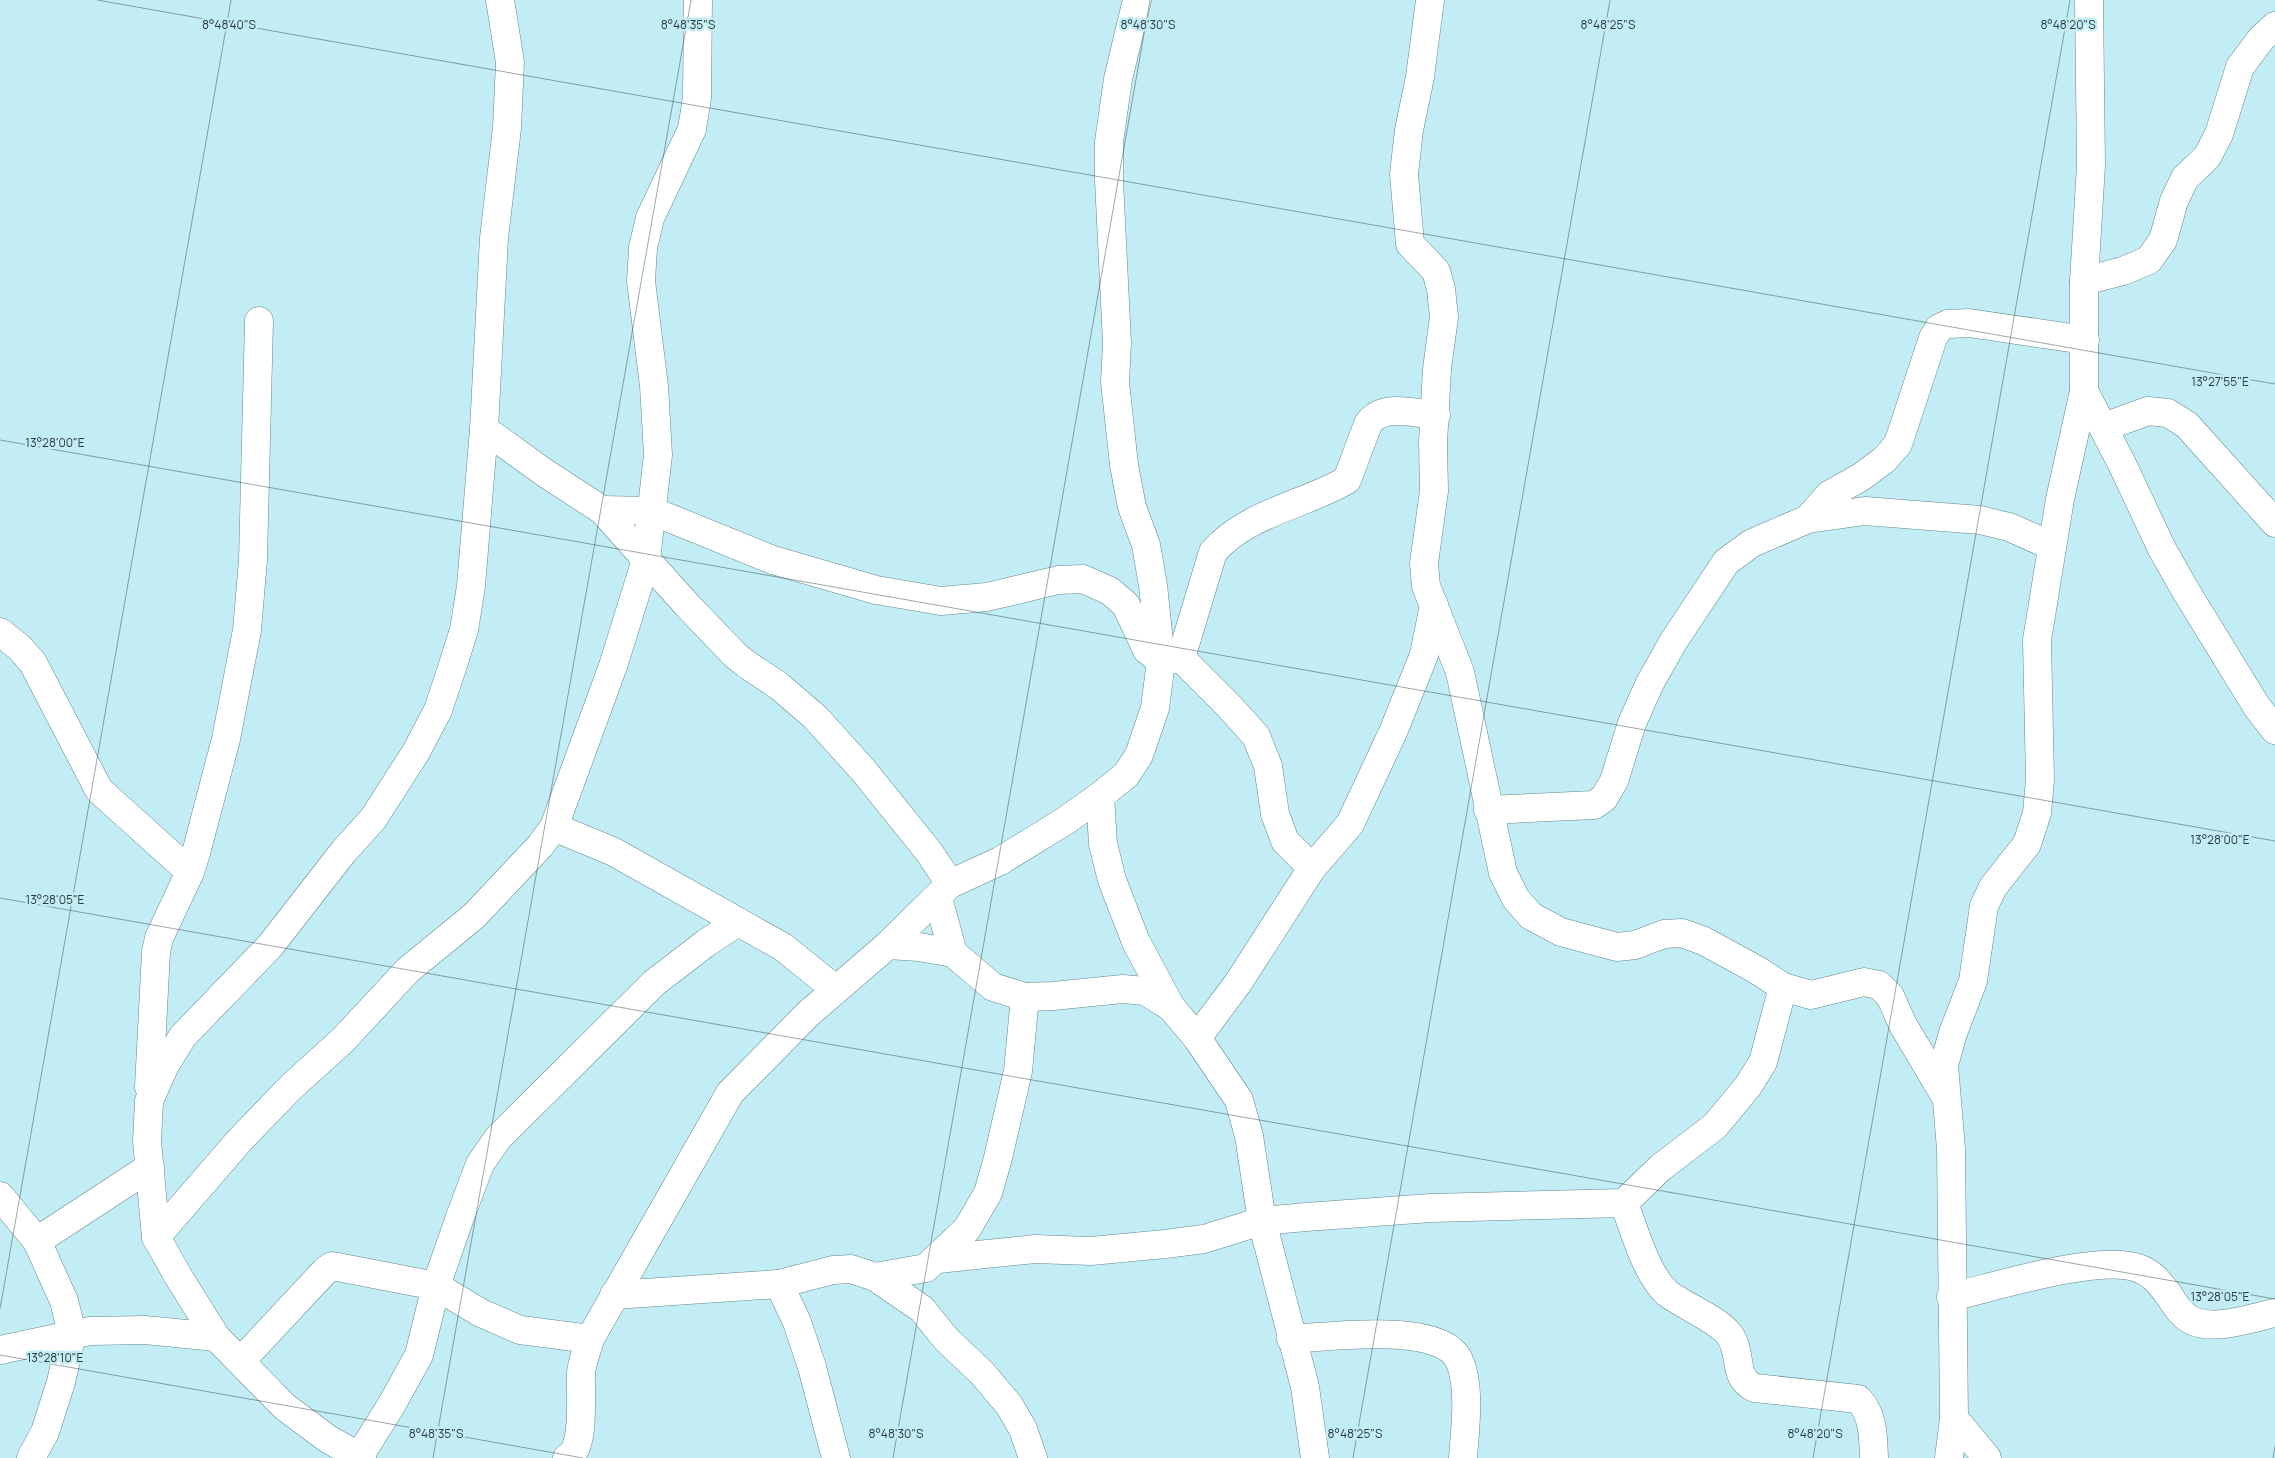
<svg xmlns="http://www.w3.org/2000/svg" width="2275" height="1458" viewBox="0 0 2275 1458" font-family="Manrope,sans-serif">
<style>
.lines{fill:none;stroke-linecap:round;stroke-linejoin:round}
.minor-casing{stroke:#61888e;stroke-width:29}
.minor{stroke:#fff;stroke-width:28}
.ticks{fill:none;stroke:#2b3c3f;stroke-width:1;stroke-opacity:0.45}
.ticks-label{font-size:12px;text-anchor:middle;fill:#2b3c3f;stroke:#c3edf4;stroke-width:5;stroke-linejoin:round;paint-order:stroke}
</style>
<rect width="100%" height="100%" fill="#c3edf4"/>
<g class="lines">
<g class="minor-casing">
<g id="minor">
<polyline points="1430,0 1420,77 1409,130 1404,174 1410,244 1436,271 1441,289 1444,317 1437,369 1433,443 1434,491 1424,563 1426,586 1460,672 1503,873 1516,899 1531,916 1561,932 1617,947 1635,945 1664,934 1682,933 1704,941 1757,970 1783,987 1811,995 1864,982 1879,985 1890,996 1903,1025 1944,1094"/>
<polyline points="2084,281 2123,271 2149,260 2163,240 2174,201 2185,178 2207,157 2219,134 2240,67 2261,39 2275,26"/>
<polyline points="2084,391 2122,464 2162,549 2187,593 2257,707 2275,730"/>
<polyline points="2104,427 2148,411 2168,413 2187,425 2275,523"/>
<polyline points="484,429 545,473 602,510 688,606 735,655 746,664 779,686 815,717 863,770 929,852 950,884"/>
<polyline points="602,510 652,511 773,560 876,590 941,601 987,597 1058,580 1083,579 1110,591 1126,605 1147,650 1161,661 1181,658"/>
<polyline points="1808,519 1829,495 1861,477 1884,460 1898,444 1933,338 1939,328 1948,324 1969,323 2085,340"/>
<polyline points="0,632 20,648 33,663 99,790 190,872"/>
<path d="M 1181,658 L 1213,552 C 1247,513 1304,505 1347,480 L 1368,424 C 1382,403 1414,413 1436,415"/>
<polyline points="1181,658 1228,705 1256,736 1268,766 1275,814 1285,841 1312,868"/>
<polyline points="1100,796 1103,844 1112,880 1136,942 1171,1007 1197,1038 1239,1100 1249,1136 1262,1221 1305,1387 1315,1458"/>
<polyline points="1488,810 1594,805 1604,798 1614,781 1632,723 1650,683 1673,642 1726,562 1752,543 1808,519 1865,511 1980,520 2009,527 2052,546"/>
<polyline points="554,827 614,852 783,947 835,989"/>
<polyline points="938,898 953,953"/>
<polyline points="888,945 919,947 953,953 993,987 1025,997 1053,996 1123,989 1145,991 1171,1007"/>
<polyline points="1197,1038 1238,983 1312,868 1350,824 1393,732 1424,655 1434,605"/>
<polyline points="149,1087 156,952 159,938 190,872 196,853 226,739 247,630 253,560 259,321"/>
<polyline points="0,1196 37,1241 64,1301 72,1333 61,1382 45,1432 31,1458"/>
<path d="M 1624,1203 C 1634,1229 1646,1274 1667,1293 C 1684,1306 1715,1318 1728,1333 C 1744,1352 1731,1378 1755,1388 L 1858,1399 C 1874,1415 1873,1437 1874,1458"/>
<polyline points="156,1237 239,1141 290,1088 343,1040 408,970 474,916 540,846 554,827 613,666 646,560 658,455 654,386 641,281 643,248 650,218 692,129 697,98 698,0"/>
<polyline points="37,1241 150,1167"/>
<polyline points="938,1259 1035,1249 1091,1251 1165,1244 1204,1239 1262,1221 1306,1217 1431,1208 1624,1203 1660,1168 1715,1126 1748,1086 1763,1062 1783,987"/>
<polyline points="875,1277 926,1268 967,1229 988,1193 998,1158 1018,1071 1025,997"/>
<polyline points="779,1284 797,1322 812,1367 836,1458"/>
<polyline points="614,1295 779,1284 833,1270 851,1269 875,1277 922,1309 946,1339 982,1373 1009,1405 1023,1429 1033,1458"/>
<path d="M 1951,1297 C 1994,1287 2098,1254 2138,1268 C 2152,1273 2159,1282 2168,1294 C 2173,1301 2178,1310 2184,1315 C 2204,1335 2251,1318 2275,1313"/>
<path d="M 1291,1339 C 1328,1337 1441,1321 1459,1360 C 1471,1386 1465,1429 1463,1458"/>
<polyline points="0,1350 90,1331 145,1330 216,1337"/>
<polyline points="241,1361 325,1271 332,1266 436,1286 481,1313 520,1330 590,1339"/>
<polyline points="1954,1418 1987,1458"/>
<polyline points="359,1457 392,1404 419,1355 436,1286 460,1217 480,1164 498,1138 654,983 706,943 738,922"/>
<polyline points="362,1458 328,1439 285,1407 216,1337 178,1276 156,1237 147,1141 149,1101 165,1065 183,1036 270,946 344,851 373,819 416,752 438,710 451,671 464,630 471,586 484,429 494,238 507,128 510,62 500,0"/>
<path d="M 567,1458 C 586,1451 580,1391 581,1373 C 582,1362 587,1350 590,1339 L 730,1093 L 809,1013 L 888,945 L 950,884 L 1000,861 L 1065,821 L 1100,796 L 1126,775 L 1139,755 L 1155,708 L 1161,661 L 1153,585 L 1146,545 L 1132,507 L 1124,465 L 1115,382 L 1117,343 L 1109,180 L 1109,142 L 1118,79 L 1137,0"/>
<polyline points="1949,1458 1954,1418 1951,1149 1944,1065 1953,1033 1973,981 1984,906 1993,887 2027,844 2037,813 2040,780 2037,640 2060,499 2084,391 2084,281 2091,165 2089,0"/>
</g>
</g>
<use href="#minor" class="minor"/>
</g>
<path class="ticks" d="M 97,0 L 2275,384M 0,440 L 2275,841M 0,898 L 2275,1299M 0,1309 L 231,0M 0,1355 L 583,1458M 433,1458 L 691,0M 893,1458 L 1150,0M 1353,1458 L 1610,0M 1813,1458 L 2070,0M 2273,1458 L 2275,1446"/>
<g class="ticks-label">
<text x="229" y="29">8°48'40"S</text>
<text x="688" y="29">8°48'35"S</text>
<text x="1148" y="29">8°48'30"S</text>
<text x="1608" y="29">8°48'25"S</text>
<text x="2068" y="29">8°48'20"S</text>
<text x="2220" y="386">13°27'55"E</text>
<text x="55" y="447">13°28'00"E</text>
<text x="2220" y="844">13°28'00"E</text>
<text x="55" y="904">13°28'05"E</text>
<text x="2220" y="1301">13°28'05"E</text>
<text x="55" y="1362">13°28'10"E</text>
<text x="436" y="1438">8°48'35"S</text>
<text x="896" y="1438">8°48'30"S</text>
<text x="1355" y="1438">8°48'25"S</text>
<text x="1815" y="1438">8°48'20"S</text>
</g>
</svg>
